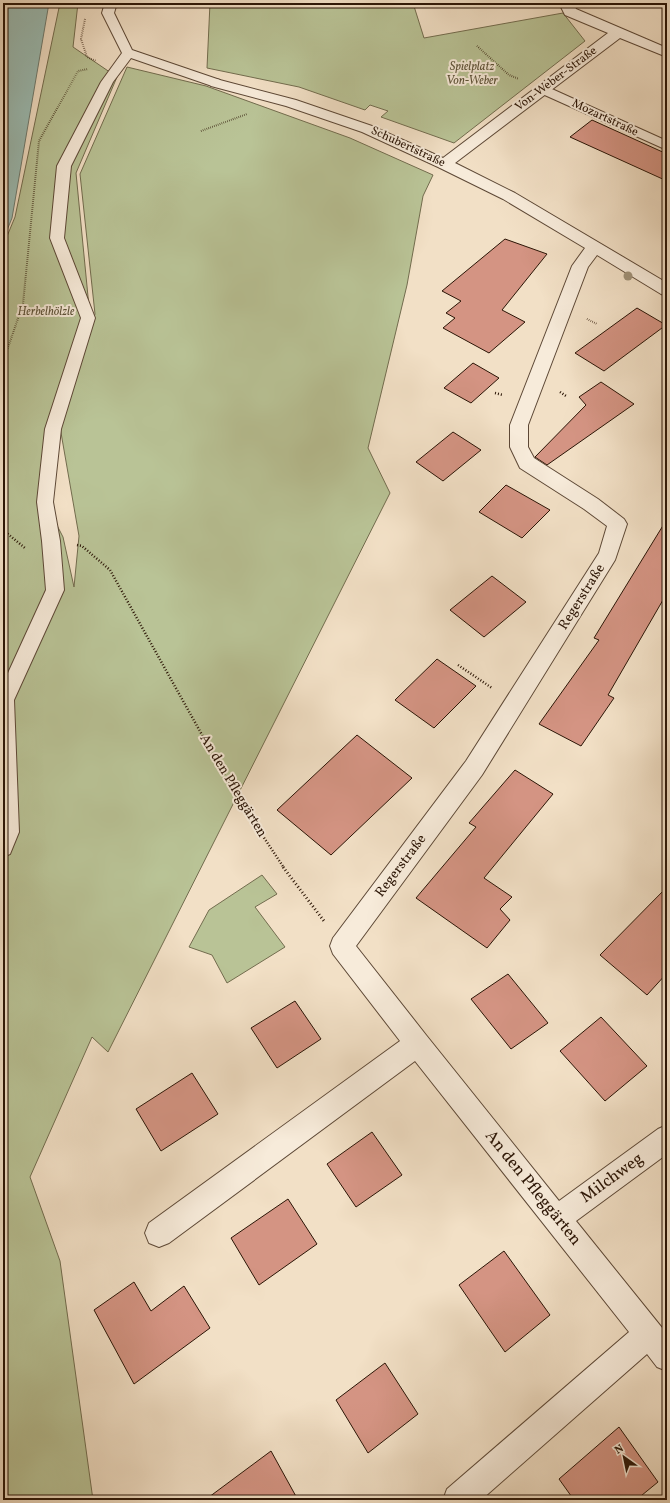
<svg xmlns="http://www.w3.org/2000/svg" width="670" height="1503" viewBox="0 0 670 1503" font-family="Vollkorn,serif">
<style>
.green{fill:#b9c396;stroke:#726c4e}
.water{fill:#9bbdb5;stroke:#6e7a6f}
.building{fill:#d49483;stroke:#2b1506}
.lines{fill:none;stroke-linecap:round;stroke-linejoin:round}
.service-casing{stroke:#5d4836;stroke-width:2}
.minor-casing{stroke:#5d4836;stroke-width:2}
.path-far2{stroke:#2b1506;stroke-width:2;stroke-dasharray:0.5 1.5;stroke-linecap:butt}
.path-far1{stroke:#2b1506;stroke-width:2.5;stroke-dasharray:1 2;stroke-linecap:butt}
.path{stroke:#2b1506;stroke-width:3;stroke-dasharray:1 2.5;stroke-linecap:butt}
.service{fill:#f7ebda;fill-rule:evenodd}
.minor{fill:#f7ebda;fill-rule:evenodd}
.tree{fill:#a09278}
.labels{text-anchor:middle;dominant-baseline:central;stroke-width:4;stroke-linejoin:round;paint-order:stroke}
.far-park-label{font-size:12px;font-style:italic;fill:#5d5238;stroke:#f7ebda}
.far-street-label{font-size:12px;fill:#2b1506;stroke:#f7ebda}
.street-label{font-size:14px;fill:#2b1506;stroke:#f7ebda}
.near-street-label{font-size:17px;fill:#2b1506;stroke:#f7ebda}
</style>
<rect width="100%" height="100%" fill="#f2e0c6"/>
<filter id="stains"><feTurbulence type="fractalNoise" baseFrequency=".005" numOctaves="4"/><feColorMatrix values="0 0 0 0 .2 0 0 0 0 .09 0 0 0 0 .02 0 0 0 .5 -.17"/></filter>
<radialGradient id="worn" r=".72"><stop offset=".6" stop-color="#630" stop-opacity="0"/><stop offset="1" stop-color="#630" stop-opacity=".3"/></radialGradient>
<g class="green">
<polygon points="60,3 78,3 73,47 117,77 76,173 90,317 54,429 45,502 63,537 74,587 79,536 60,427 95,314 80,174 127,67 206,86 350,138 433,175 423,196 407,285 368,448 390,493 108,1052 92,1037 30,1177 60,1261 93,1500 3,1500 3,246 15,217"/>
<polygon points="210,3 413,3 424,38 563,13 585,41 454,143 381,117 388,111 370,105 365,110 299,87 207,68"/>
<polygon points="262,875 277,894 255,907 285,947 227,983 212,955 189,947 209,910"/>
</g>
<polygon class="water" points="3,3 49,3 12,218 3,240"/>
<g class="building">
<polygon points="592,120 667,154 667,181 570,137"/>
<polygon points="505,239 547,254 502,310 525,322 489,353 443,328 455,318 446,313 461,301 442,291"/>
<polygon points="637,308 666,325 604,371 575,353"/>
<polygon points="473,363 499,378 471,403 444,388"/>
<polygon points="601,382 634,404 547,465 535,457 586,405 579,397"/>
<polygon points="453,432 481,450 443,481 416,462"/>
<polygon points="506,485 550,510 522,538 479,512"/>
<polygon points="667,519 667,593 608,695 614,698 581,746 539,724 599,640 594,638"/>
<polygon points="492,576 526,602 484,637 450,610"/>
<polygon points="437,659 476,686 434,728 395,700"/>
<polygon points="357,735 412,778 331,855 277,810"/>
<polygon points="515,770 553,794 484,878 512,897 500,909 510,920 487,948 416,898 476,827 469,823"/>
<polygon points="667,887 667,973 647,995 600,955"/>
<polygon points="508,974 548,1023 511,1049 471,999"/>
<polygon points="295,1001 321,1039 277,1068 251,1028"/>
<polygon points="601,1017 647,1066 605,1101 560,1051"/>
<polygon points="192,1073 218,1114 161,1151 136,1109"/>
<polygon points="372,1132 402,1175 356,1207 327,1164"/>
<polygon points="288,1199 317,1244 259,1285 231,1238"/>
<polygon points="504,1251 550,1315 505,1352 459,1285"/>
<polygon points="134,1282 151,1311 184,1286 210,1328 134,1384 94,1310"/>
<polygon points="385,1363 418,1414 368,1453 336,1400"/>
<polygon points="619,1427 658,1482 636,1500 574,1500 559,1479"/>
<polygon points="271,1451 298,1500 205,1500"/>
</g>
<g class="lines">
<g class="service-casing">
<g id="service">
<polygon points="105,3 117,3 114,13 132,50 220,80 222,83 220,86 212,86 131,58 113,82 71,166 64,238 95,318 61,429 53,502 60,541 64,590 14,700 19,832 10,854 3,857 3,684 46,590 42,541 37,502 45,429 81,318 50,238 57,166 101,82 122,53 102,13"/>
<polygon points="543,85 667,141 667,150 538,92 537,89 538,86"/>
</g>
</g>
<g class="minor-casing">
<polygon id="minor" points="559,3 573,3 576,9 667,48 667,57 620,38 455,163 515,193 667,283 667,296 661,294 597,255 588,267 528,425 528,447 534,458 598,499 624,519 627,524 615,560 482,775 356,946 426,1035 559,1201 658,1129 667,1125 667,1154 576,1221 667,1334 667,1371 657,1367 647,1354 481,1500 443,1500 447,1489 629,1332 415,1061 169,1243 159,1247 149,1243 145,1233 149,1223 400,1041 333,954 330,946 333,938 466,761 599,553 607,526 584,509 520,468 510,447 510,425 572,266 585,248 503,199 438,167 362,132 286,106 211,86 209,83 211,80 216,79 296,100 372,126 443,158 608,33 565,15"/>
</g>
<g class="path-far2">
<polyline points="85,19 81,39 87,57 96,61"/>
<polyline points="477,46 509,75 519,79"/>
<polyline points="201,131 247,114"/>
<polyline points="587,319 597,324"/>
<polyline points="3,362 23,304 39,141 78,71 88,69"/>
</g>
<g class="path-far1">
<polyline points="560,392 566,396"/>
<polyline points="495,393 503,395"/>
<polyline points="3,530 25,548"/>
<polyline points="77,545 82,546 110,570 235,794 284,868"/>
<polyline points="458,665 492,688"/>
</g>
<polyline class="path" points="283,867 324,921"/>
<use href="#service" class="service"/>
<use href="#minor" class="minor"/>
</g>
<circle class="tree" cx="628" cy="276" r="4.5"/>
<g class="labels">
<g class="far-park-label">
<text x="472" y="67">Spielplatz<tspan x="472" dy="14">Von-Weber</tspan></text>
<text x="46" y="312">Herbelhölzle</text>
</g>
<g class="far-street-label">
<text transform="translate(556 79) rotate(-37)">Von-Weber-Straße</text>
<text transform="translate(605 118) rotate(25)">Mozartstraße</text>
<text transform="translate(408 147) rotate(25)">Schubertstraße</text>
</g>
<g class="street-label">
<text transform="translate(582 597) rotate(-58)">Regerstraße</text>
<text transform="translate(233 786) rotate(59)">An den Pfleggärten</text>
<text transform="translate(401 866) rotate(-53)">Regerstraße</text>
</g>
<g class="near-street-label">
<text transform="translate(612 1178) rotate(-36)">Milchweg</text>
<text transform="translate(533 1188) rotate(51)">An den Pfleggärten</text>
</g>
</g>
<rect width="670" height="1503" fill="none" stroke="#f2e0c6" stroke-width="16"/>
<rect x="4" y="4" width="662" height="1495" fill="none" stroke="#2b1506" stroke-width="2"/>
<rect x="8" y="8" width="654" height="1487" fill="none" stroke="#2b1506"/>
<g transform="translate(624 1457) rotate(327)" stroke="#f7ebda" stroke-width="3" paint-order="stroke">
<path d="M0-3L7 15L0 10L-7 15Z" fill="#2b1506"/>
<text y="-6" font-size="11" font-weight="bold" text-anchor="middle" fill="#2b1506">N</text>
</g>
<rect width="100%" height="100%" filter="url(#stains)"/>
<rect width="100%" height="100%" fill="url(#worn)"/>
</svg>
